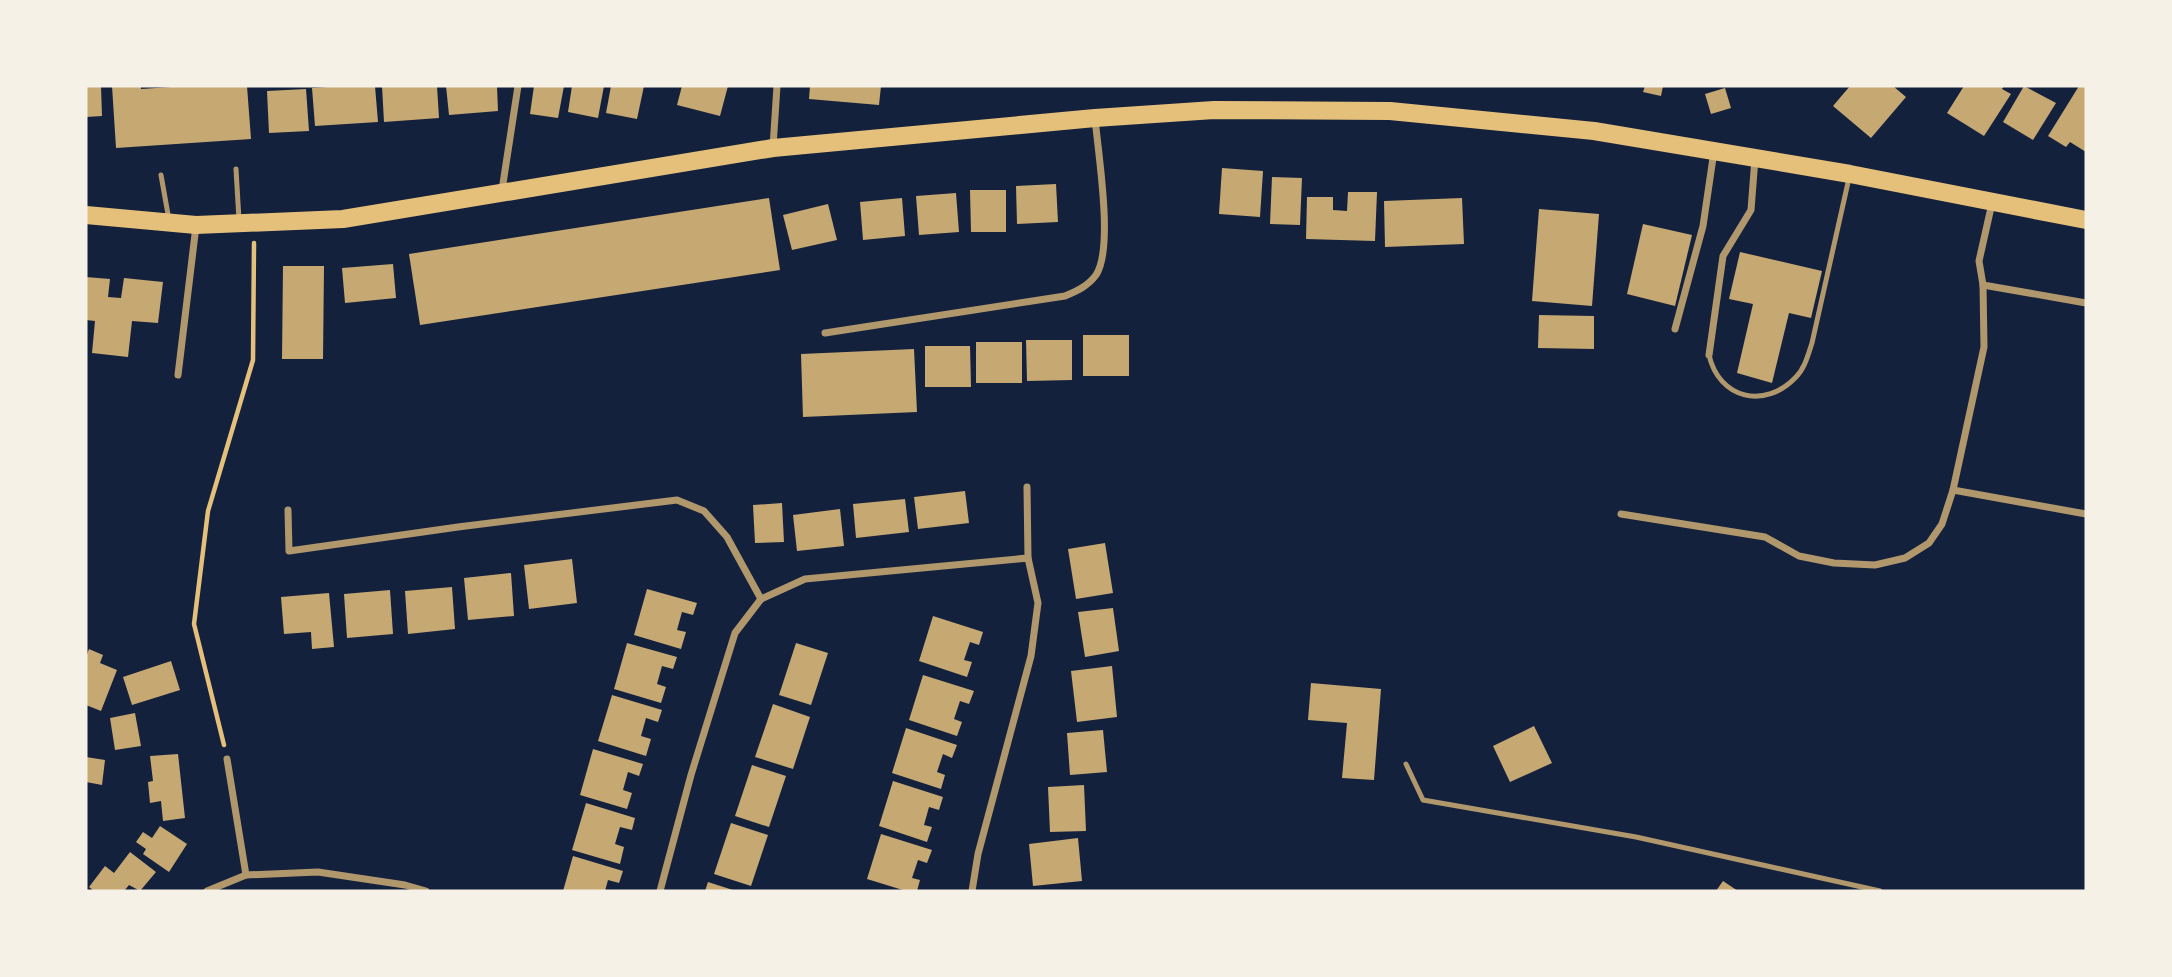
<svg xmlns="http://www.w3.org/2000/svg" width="2172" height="977" viewBox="0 0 2172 977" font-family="Barlow,sans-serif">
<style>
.building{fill:#c6a872}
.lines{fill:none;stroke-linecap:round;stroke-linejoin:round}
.path{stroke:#e5c07b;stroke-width:4.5}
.service{stroke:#b1986c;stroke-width:5}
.minor{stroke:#b1986c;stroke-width:7}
.primary{stroke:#e5c07b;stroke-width:18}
</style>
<rect width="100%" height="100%" fill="#14213d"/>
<g class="building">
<polygon points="86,86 101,86 102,116 86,117"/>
<polygon points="112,86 141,86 141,89 186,86 247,86 251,139 116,148"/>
<polygon points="344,86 375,86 378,122 315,126 312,88"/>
<polygon points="382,86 437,86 439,118 384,122"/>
<polygon points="446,86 497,86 498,111 449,115"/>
<polygon points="534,86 564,86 558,118 530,114"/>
<polygon points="572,86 604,86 598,118 568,112"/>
<polygon points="611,86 644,86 637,119 606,113"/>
<polygon points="682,86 728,86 720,116 677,105"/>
<polygon points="810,86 881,86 879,105 809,99"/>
<polygon points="1645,86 1663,86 1661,96 1643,92"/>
<polygon points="1850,86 1893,86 1906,97 1871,138 1833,106"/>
<polygon points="1964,86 2004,86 2002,89 2011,94 1984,136 1947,113"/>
<polygon points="2024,86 2056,103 2033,140 2003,122"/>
<polygon points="2079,86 2086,86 2086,152 2070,142 2066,147 2048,136"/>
<polygon points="1725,88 1731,108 1711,114 1705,94"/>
<polygon points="306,89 309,131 269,133 267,91"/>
<polygon points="1222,168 1263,171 1260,217 1219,214"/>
<polygon points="1272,177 1302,178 1300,225 1270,224"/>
<polygon points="1056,184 1058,222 1017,224 1016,186"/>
<polygon points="970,190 1006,190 1006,232 971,232"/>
<polygon points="1348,192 1377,192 1375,241 1306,239 1307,197 1333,197 1333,210 1347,211"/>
<polygon points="956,193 959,232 919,235 916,196"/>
<polygon points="769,198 780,270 420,325 409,254"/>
<polygon points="902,198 905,236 863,240 860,202"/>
<polygon points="1462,198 1464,244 1385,247 1384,201"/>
<polygon points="828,204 837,240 792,250 783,215"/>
<polygon points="1539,209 1599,214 1592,306 1532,301"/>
<polygon points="1643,224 1692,235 1675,306 1627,294"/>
<polygon points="1740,252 1822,271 1811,318 1789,313 1772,383 1737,373 1753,304 1729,299"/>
<polygon points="393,264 396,298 345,303 342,268"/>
<polygon points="283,266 324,266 323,359 282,359"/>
<polygon points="86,277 110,279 108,297 121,298 124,278 163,282 158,323 132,321 128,357 92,353 95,321 86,320"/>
<polygon points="1539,315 1594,316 1594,349 1538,348"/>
<rect x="1083" y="335" width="46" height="41"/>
<polygon points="1026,340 1072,340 1072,380 1027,381"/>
<rect x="976" y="342" width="46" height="41"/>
<polygon points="925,346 970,346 971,387 925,387"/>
<polygon points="914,349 917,412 803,417 801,354"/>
<polygon points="965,491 969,523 918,529 914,497"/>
<polygon points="905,499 909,532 856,538 853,504"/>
<polygon points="782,503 784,542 755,543 753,505"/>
<polygon points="840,509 844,546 797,551 793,515"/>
<polygon points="1105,543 1113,593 1076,599 1068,549"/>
<polygon points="572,559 577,603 529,609 524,565"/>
<polygon points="511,573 514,616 468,620 464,578"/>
<polygon points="452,587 455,629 408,634 405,591"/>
<polygon points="647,589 697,603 693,615 682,612 677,630 686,632 681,649 634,635"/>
<polygon points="390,590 393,634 347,638 344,594"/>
<polygon points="329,593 334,647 312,649 311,632 284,634 281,597"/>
<polygon points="1113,608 1119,651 1085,657 1078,612"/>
<polygon points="933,616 983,632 979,645 970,642 964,660 972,662 967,677 919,661"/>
<polygon points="627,643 677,657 673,669 662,666 657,684 666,687 661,703 614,689"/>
<polygon points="796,643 828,653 811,705 779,695"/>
<polygon points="89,649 103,655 100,663 117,670 101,711 86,705 86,657"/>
<polygon points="171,661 180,690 132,705 123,677"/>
<polygon points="1112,666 1117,717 1077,722 1071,671"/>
<polygon points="923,675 974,691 969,704 960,701 954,719 962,722 957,736 909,720"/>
<polygon points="1311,683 1381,689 1374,780 1342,778 1347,723 1308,720"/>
<polygon points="612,695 662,710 658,722 646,718 641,736 651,739 646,756 598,741"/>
<polygon points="773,704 810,717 793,769 755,757"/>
<polygon points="135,713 141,746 115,750 110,718"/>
<polygon points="1534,726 1552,763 1510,782 1493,746"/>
<polygon points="906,728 957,745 952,758 943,754 937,772 945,775 941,789 892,773"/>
<polygon points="1103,730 1107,772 1070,775 1067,733"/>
<polygon points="593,749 643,764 639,776 628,772 623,790 632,793 627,809 580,795"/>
<polygon points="178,754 185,818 163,821 161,801 150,803 148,782 153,781 150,756"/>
<polygon points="86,757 105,760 102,785 86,782"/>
<polygon points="752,765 786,776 769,827 735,816"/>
<polygon points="893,781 943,797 939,810 929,807 924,825 932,827 927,842 879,826"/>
<polygon points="1084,785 1086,831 1050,832 1048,787"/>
<polygon points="586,803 635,818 632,830 620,827 615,844 624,847 620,864 572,850"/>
<polygon points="731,823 768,835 751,886 714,874"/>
<polygon points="160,826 187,844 169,872 143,854 146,849 136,842 143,832 152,838"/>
<polygon points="881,834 932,850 927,863 918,860 912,878 920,880 917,891 906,891 867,879"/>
<polygon points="1078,838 1082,881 1033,886 1029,844"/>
<polygon points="130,852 156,872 140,891 129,885 124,891 94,891 89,887 105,866 114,873"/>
<polygon points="573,856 623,871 619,883 608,880 605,891 563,891"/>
<polygon points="1723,881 1738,891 1716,891"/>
<polygon points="708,882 736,891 705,891"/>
</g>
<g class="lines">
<polyline class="path" points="224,745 194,624 208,511 253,360 254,243"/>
<g class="service">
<polyline points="236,169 239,220"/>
<polyline points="161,175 169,220"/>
<path d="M 1709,355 C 1719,399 1765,410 1796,377 C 1805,368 1808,355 1812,343 L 1849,178"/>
<polyline points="1406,764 1423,800 1636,837 1880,891"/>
</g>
<g class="minor">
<polyline points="773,147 777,86"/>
<polyline points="502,190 518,86"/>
<polyline points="1983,285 2086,303"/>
<polyline points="1675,329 1703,226 1714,151"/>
<path d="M 825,333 L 1065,296 C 1077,291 1088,286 1096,275 C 1114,248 1098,153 1095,118"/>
<polyline points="1709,355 1723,256 1751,210 1755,158"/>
<polyline points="178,375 196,226"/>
<polyline points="1027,487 1028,558"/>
<polyline points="1953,490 2086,514"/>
<polyline points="288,510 289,551 458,527 677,500 704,511 727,537 761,599 735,633 691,775 660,891"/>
<polyline points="1621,514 1765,537 1799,556 1834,563 1875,565 1905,558 1929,543 1942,524 1953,490 1984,347 1983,285 1979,261 1992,203"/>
<polyline points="761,599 805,579 1028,558 1038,603 1031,656 978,854 972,891"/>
<polyline points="227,759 246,875"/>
<polyline points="207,891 246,875 318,872 405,885 426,891"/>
</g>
<polyline class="primary" points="86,215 196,225 343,219 773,148 1095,118 1214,110 1390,111 1594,131 1850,174 2086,220"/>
</g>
<rect width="2172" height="977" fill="none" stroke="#f6f1e7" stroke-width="175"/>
</svg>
